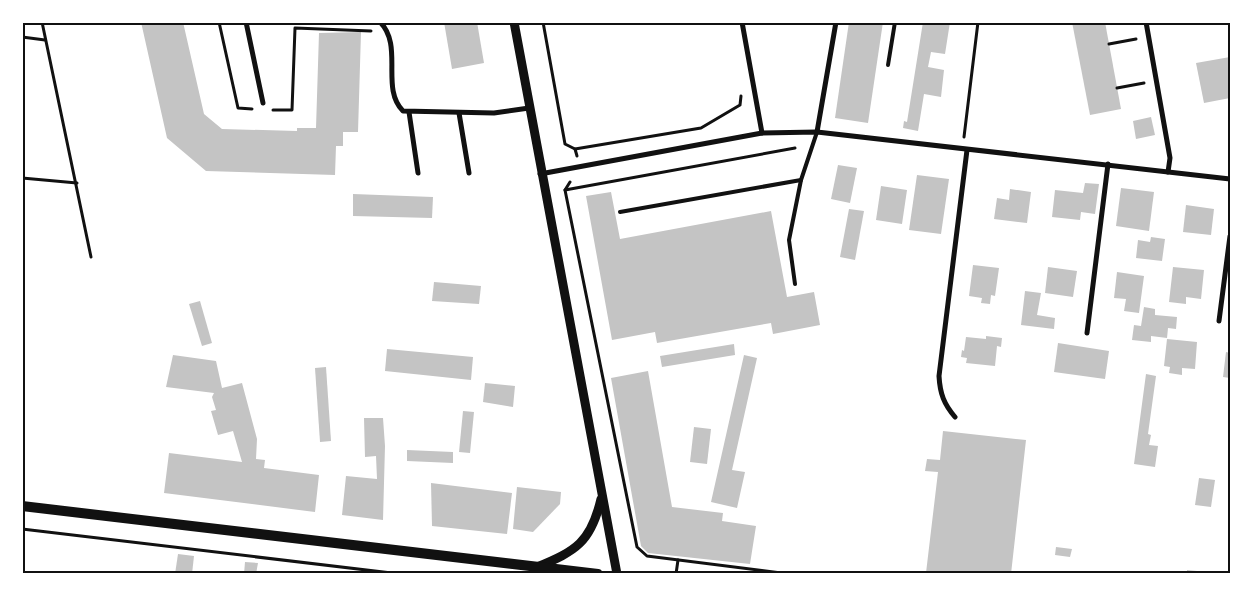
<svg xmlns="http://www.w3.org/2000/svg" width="1253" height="596" viewBox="0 0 1253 596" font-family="'IBM Plex Serif',serif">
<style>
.building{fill:#c4c4c4}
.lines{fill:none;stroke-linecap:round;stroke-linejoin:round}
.path{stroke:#111;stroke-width:3}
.service{stroke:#111;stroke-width:4}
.minor{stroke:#111;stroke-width:5}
.tertiary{stroke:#111;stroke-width:9}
.secondary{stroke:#111;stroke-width:10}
.neatline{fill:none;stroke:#111;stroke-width:2}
</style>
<rect width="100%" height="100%" fill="#fff"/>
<g class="building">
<polygon points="141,22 183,22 204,114 222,129 297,131 297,128 316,128 319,33 361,32 358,132 343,132 343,146 336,146 335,175 206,171 167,138"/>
<polygon points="444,22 477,22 484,63 452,69"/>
<polygon points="849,22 883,22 868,123 835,118"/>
<polygon points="923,22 950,22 945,54 931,52 928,67 944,70 941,97 924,94 918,131 903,128 904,121 907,122"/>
<polygon points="1072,22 1105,22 1121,109 1090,115"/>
<polygon points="1230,57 1230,98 1204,103 1196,63"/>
<polygon points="1151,117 1155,135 1136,139 1133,121"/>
<polygon points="838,165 857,168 850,203 831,199"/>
<polygon points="917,175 949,179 941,234 909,230"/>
<polygon points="1085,183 1099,184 1095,214 1081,212 1080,220 1052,217 1055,190 1083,193"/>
<polygon points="881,186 907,190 902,224 876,220"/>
<polygon points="1121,188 1154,192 1149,231 1116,226"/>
<polygon points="1010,189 1031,192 1027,223 994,219 997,198 1009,200"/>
<polygon points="611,192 620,239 771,211 787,297 814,292 820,325 773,334 771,323 657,343 655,332 612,340 586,196"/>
<polygon points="353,194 433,197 432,218 353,216"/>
<polygon points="1186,205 1214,209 1211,235 1183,232"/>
<polygon points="849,209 864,211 855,260 840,257"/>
<polygon points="1151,237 1165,239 1162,261 1136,258 1138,240 1150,242"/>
<polygon points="973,265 999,268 995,296 991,295 990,304 981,303 982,298 969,296"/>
<polygon points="1048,267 1077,271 1073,297 1045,293"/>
<polygon points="1173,267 1204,270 1201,299 1186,297 1186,304 1169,302"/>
<polygon points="1117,272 1144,276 1139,313 1124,311 1126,299 1114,298"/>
<polygon points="434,282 481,286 479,304 432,301"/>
<polygon points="1025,291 1041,293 1037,315 1055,318 1054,329 1021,325"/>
<polygon points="200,301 212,343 202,346 189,304"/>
<polygon points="1144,307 1155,309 1155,315 1177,317 1176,329 1168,328 1167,338 1151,336 1151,342 1132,340 1134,325 1141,326"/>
<polygon points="986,336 1002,338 1001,347 997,346 995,366 966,363 967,358 961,357 962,350 964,351 966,337 986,339"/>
<polygon points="1167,339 1197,342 1195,369 1182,368 1182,375 1169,373 1170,367 1164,366"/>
<polygon points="1058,343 1109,351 1105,379 1054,372"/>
<polygon points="734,344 735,355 662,367 660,356"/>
<polygon points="387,349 473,357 471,380 385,371"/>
<polygon points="1226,352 1230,353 1230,378 1223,377"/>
<polygon points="173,355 216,361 222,388 242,383 257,439 256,459 265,460 264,468 319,475 315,512 164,493 169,453 242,462 233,431 218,435 211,411 216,410 212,397 214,393 166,387"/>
<polygon points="744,355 757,358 732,470 745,472 737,508 711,502"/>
<polygon points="326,367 331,441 320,442 315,368"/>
<polygon points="648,371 672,507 723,513 722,521 756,526 750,564 648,553 641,546 611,378"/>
<polygon points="1146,374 1156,376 1148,434 1151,435 1149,445 1158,446 1155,467 1134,464"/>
<polygon points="485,383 515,386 513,407 483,402"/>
<polygon points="463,411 474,412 470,453 459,452"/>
<polygon points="364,418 383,418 385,446 383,520 342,515 346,476 377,479 376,456 365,457"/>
<polygon points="694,427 711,429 707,464 690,462"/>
<polygon points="943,431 1026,440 1011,574 926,573 938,472 925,471 927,459 940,460"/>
<polygon points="407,450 453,452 453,463 407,461"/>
<polygon points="1199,478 1215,480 1211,507 1195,505"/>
<polygon points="431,483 512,493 507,534 432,526"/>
<polygon points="517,487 561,492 560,504 533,532 513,529"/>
<polygon points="1056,547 1072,549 1070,557 1055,555"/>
<polygon points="178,554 194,556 192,574 175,574"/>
<polygon points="245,562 258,563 256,574 244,574"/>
<polygon points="1187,570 1207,572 1207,574 1187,574"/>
</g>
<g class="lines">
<g class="path">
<polyline points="42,22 91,257"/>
<polyline points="219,22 238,108 252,109"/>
<polyline points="543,22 565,144 575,149 577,156"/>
<polyline points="22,37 45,40"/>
<polyline points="1109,44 1136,39"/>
<polyline points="1117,88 1144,83"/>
<polyline points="273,110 292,110 295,28 371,31"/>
<polyline points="964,137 978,22"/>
<polyline points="575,149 701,128 740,105 741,96"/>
<polyline points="22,178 77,183"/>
<polyline points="570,182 565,190 637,547 647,556 789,574"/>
<polyline points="565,190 795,148"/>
<polyline points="22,529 400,574"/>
<polyline points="676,574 678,560"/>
</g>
<g class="service">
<polyline points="888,65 895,22"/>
<polyline points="620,212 801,180"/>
<polyline points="795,284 789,240 801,180 817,132"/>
</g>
<g class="minor">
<polyline points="246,22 263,103"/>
<path d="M 380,22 C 404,46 380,88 403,111 L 494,113 L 529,108"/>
<polyline points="742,22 762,133"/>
<polyline points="1146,22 1170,158 1168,172"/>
<polyline points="409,112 418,173"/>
<polyline points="459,113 469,173"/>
<polyline points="817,132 836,22"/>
<polyline points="540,174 762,133 817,132 1230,179"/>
<polyline points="1219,321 1230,236"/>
<polyline points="1087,333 1108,164"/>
<path d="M 955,417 C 944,404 940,394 939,376 L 967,150"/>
</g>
<g class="tertiary">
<polyline points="514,22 617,574"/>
<path d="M 537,567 C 576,551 591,542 601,499"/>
</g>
<polyline class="secondary" points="22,506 598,574"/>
</g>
<rect width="1253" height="596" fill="none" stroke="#ffffff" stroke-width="48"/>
<rect x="24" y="24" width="1205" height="548" class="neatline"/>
</svg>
